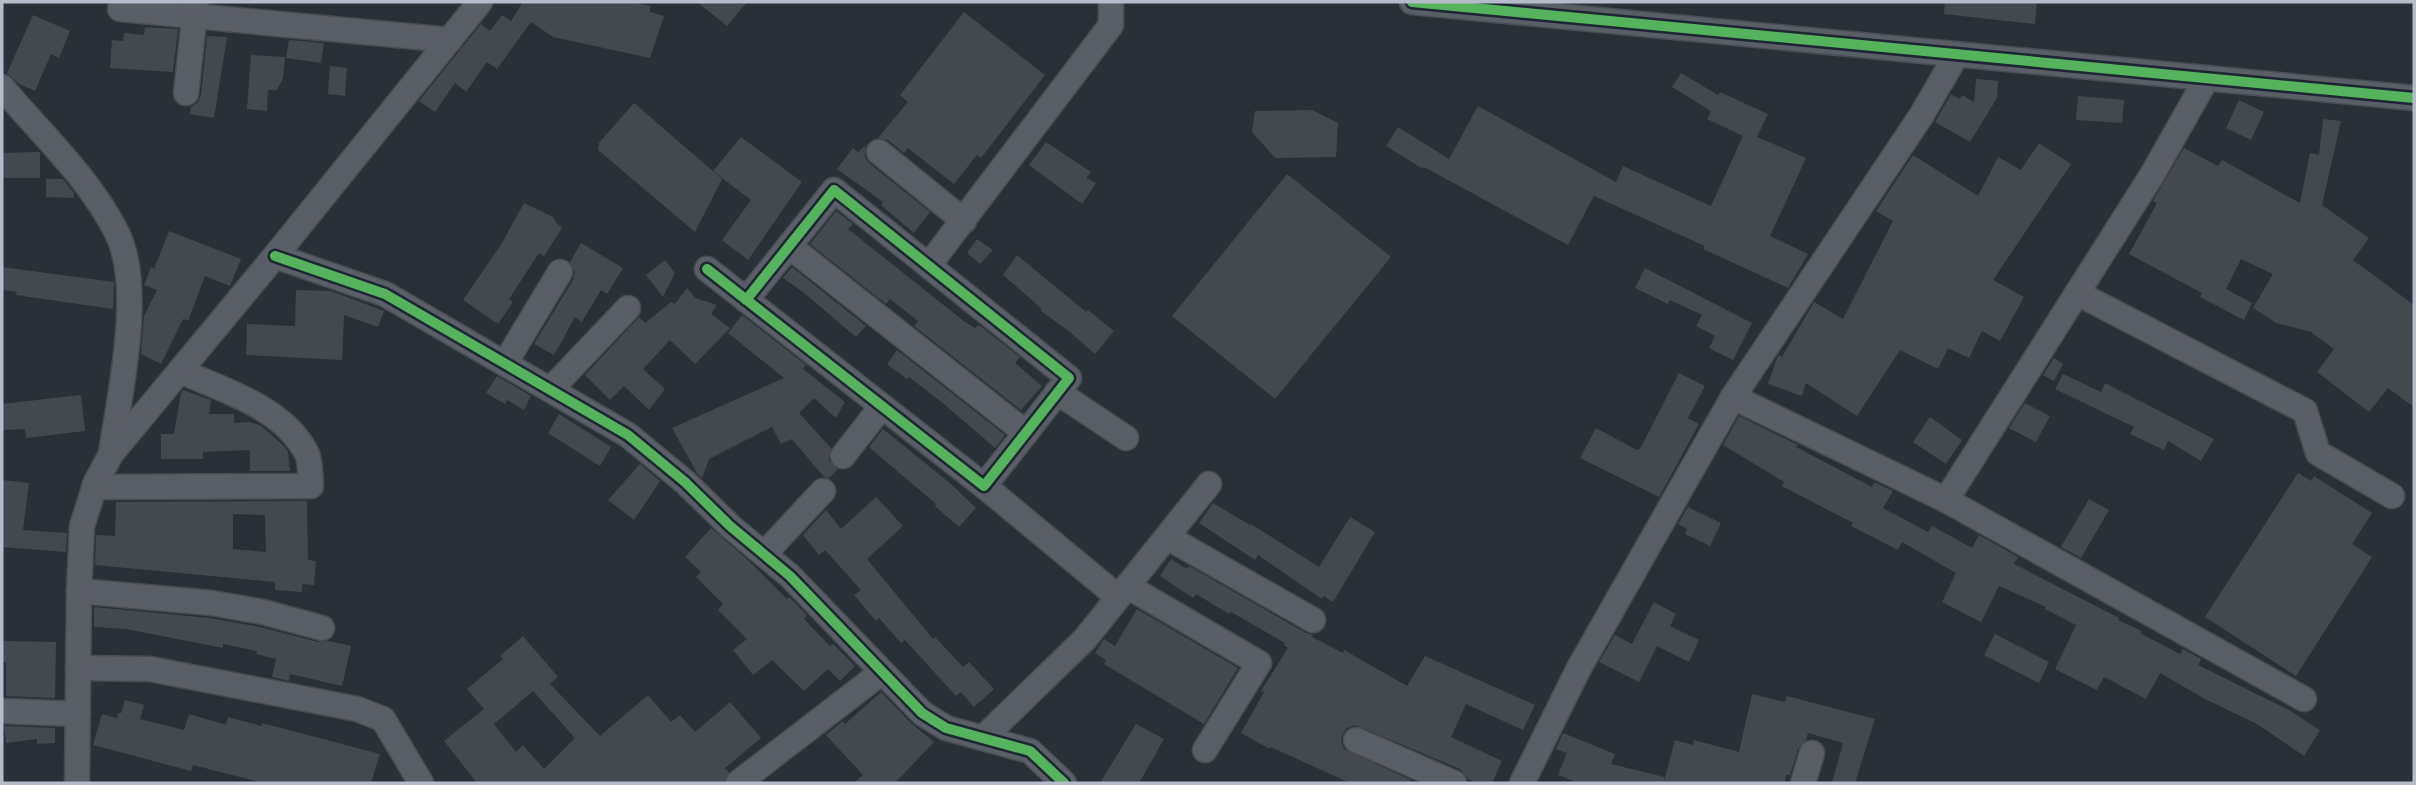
<svg xmlns="http://www.w3.org/2000/svg" width="2416" height="785" viewBox="0 0 2416 785" font-family="'Open Sans',sans-serif">
<style>
.building{fill:#444950;fill-rule:evenodd}
.lines{fill:none;stroke-linecap:round;stroke-linejoin:round}
.minor-casing{stroke:#484c53;stroke-width:27}
.minor{stroke:#5a5e66;stroke-width:24}
.cycleway-casing{stroke:#1d2633;stroke-width:15}
.cycleway{stroke:#56b35d;stroke-width:10}
</style>
<rect width="100%" height="100%" fill="#2a3038"/>
<g class="building">
<polygon points="523,2 631,2 650,6 650,12 664,16 650,58 553,37 531,22 497,69 487,62 466,92 455,83 435,112 419,101 481,24 490,31 502,15 511,21"/>
<polygon points="697,2 747,2 727,26"/>
<polygon points="1945,2 2037,2 2035,24 1944,14"/>
<polygon points="964,12 1045,75 981,158 977,155 954,184 908,148 904,153 888,140 878,138 908,102 900,95"/>
<polygon points="33,15 70,31 59,58 51,54 35,91 19,84 7,73"/>
<polygon points="145,27 178,29 173,72 110,68 112,40 123,41 124,33 144,35"/>
<polygon points="207,36 227,37 214,118 190,114 191,107 198,102 201,95"/>
<polygon points="289,40 324,43 321,63 286,58"/>
<polygon points="251,55 285,57 283,78 277,90 268,90 267,111 247,109"/>
<polygon points="330,66 347,68 345,96 328,94"/>
<polygon points="1681,73 1718,95 1720,92 1768,114 1757,137 1806,158 1770,236 1808,254 1788,288 1703,249 1705,246 1594,196 1568,245 1424,167 1423,169 1386,146 1398,127 1449,159 1478,106 1616,182 1623,166 1711,206 1743,136 1707,119 1711,111 1672,87"/>
<polygon points="1976,79 1998,81 1997,98 1970,142 1935,122 1951,94 1960,99 1962,95 1974,102"/>
<polygon points="2078,96 2124,100 2122,123 2076,120"/>
<polygon points="2239,100 2264,112 2251,140 2226,128"/>
<polygon points="634,103 722,179 695,232 598,150 599,143"/>
<polygon points="1312,110 1338,123 1336,157 1275,158 1252,132 1255,111"/>
<polygon points="2323,119 2341,121 2322,205 2369,238 2353,260 2414,305 2414,407 2388,388 2369,412 2317,372 2334,349 2311,332 2276,323 2253,308 2273,274 2241,259 2226,289 2252,303 2244,320 2200,297 2202,293 2129,254 2157,203 2153,201 2184,148 2218,166 2222,160 2300,203 2310,153 2319,155"/>
<polygon points="741,137 802,182 748,260 722,240 751,200 713,171"/>
<polygon points="1046,142 1091,172 1086,178 1096,183 1082,204 1029,165"/>
<polygon points="2039,143 2071,164 1993,280 2024,297 2000,341 1982,331 1969,358 1948,348 1938,369 1900,350 1857,416 1806,383 1802,396 1768,384 1777,358 1779,355 1782,357 1814,302 1843,319 1893,221 1876,211 1913,155 1978,196 1998,157 2021,170"/>
<polygon points="865,146 865,157 870,164 930,212 914,233 881,205 883,202 837,169 853,148 858,152"/>
<polygon points="40,152 40,178 2,178 2,153"/>
<polygon points="1287,174 1391,257 1275,399 1172,316"/>
<polygon points="46,179 63,179 74,193 74,198 46,197"/>
<polygon points="524,203 553,217 556,223 562,228 544,256 539,253 509,299 513,302 498,324 463,300 502,243"/>
<polygon points="836,211 853,224 848,229 965,322 975,328 979,325 1020,357 1015,363 1042,386 1021,410 914,326 918,321 890,299 886,304 810,244"/>
<polygon points="169,231 241,259 230,286 205,276 188,321 183,319 161,364 141,354 144,316 157,290 144,285 151,267 154,269"/>
<polygon points="977,239 993,250 980,264 967,253"/>
<polygon points="581,243 623,268 607,294 601,290 582,322 575,317 554,355 534,344 573,280 575,272 570,262"/>
<polygon points="1017,255 1086,312 1088,310 1114,331 1095,354 1070,332 1041,311 1042,309 1003,275"/>
<polygon points="665,260 675,273 663,297 646,275"/>
<polygon points="2,267 114,282 113,309 16,295 17,292 2,290"/>
<polygon points="792,267 866,326 856,337 803,292 783,278"/>
<polygon points="1645,268 1752,323 1733,360 1709,348 1715,336 1696,326 1702,315 1670,300 1668,304 1635,288"/>
<polygon points="687,288 695,298 717,305 711,314 730,328 695,364 670,340 643,369 665,389 649,410 624,386 610,400 585,375 639,317 645,323 671,302 675,304"/>
<polygon points="296,290 331,291 384,311 378,327 344,315 342,360 246,355 247,324 295,326"/>
<polygon points="742,315 806,365 803,369 845,402 836,418 814,398 799,413 831,448 829,461 838,469 829,478 824,477 792,439 781,444 772,427 709,459 702,478 697,473 672,428 784,378 728,333"/>
<polygon points="897,350 1005,435 995,448 944,404 909,377 907,379 887,364"/>
<polygon points="2054,358 2063,364 2054,381 2043,375"/>
<polygon points="1679,373 1705,386 1688,418 1699,424 1659,497 1580,458 1596,428 1637,450 1640,449"/>
<polygon points="2063,374 2101,392 2105,383 2214,439 2201,461 2168,441 2164,450 2130,434 2134,427 2055,389"/>
<polygon points="497,376 531,396 524,410 507,400 505,404 486,393"/>
<polygon points="183,390 211,400 209,414 234,414 234,423 249,422 260,425 285,447 288,452 290,471 250,471 250,450 203,452 203,459 161,459 161,434 174,434 181,393"/>
<polygon points="81,395 85,431 26,438 25,429 2,430 2,404"/>
<polygon points="2025,403 2050,416 2036,442 2009,428"/>
<polygon points="559,414 611,447 600,466 548,433"/>
<polygon points="1739,416 1798,445 1796,447 1872,487 1874,482 1893,491 1883,508 1928,532 1932,526 1972,548 1979,535 2018,557 2014,564 2119,618 2118,620 2142,631 2140,633 2180,654 2183,649 2201,659 2198,665 2289,710 2320,730 2304,756 2257,724 2205,699 2160,673 2146,699 2104,677 2097,690 2055,669 2076,625 2045,609 2046,607 1999,586 1981,622 1942,602 1956,573 1902,542 1898,550 1851,526 1853,523 1782,486 1784,482 1723,445"/>
<polygon points="1930,417 1962,440 1946,464 1913,442"/>
<polygon points="883,429 951,484 976,508 959,527 935,506 936,504 869,447"/>
<polygon points="640,464 660,481 634,520 608,500"/>
<polygon points="2298,473 2311,481 2314,476 2372,513 2352,544 2372,557 2296,676 2205,617"/>
<polygon points="2,480 29,483 23,530 67,533 66,552 2,547"/>
<polygon points="876,497 903,526 867,559 933,639 935,637 963,667 969,662 994,689 974,707 961,692 956,696 905,640 901,643 879,618 876,621 854,595 861,590 825,550 819,555 803,535 826,510 841,529"/>
<polygon points="2089,499 2109,510 2081,558 2061,547"/>
<path d="M 307,501 L 308,560 L 316,561 L 314,585 L 302,584 L 302,592 L 275,590 L 275,582 L 95,565 L 96,535 L 115,536 L 116,502 ZM 233,514 L 265,515 L 266,552 L 233,549 Z"/>
<polygon points="1213,503 1250,525 1251,524 1319,567 1350,517 1375,532 1333,602 1324,596 1322,599 1258,555 1255,560 1199,523"/>
<polygon points="1688,507 1721,523 1710,546 1685,534 1687,529 1678,524"/>
<polygon points="711,528 749,561 787,599 789,597 807,615 804,619 830,646 833,644 855,666 840,681 828,669 804,691 772,660 753,675 733,650 747,639 718,610 723,604 696,577 701,572 685,557"/>
<polygon points="1171,559 1187,569 1189,566 1306,633 1314,635 1312,637 1343,653 1344,650 1407,686 1425,656 1535,705 1523,730 1466,704 1451,737 1502,761 1492,783 1478,783 1468,779 1460,769 1355,725 1347,728 1342,735 1341,742 1344,749 1411,780 1410,783 1350,783 1271,747 1270,749 1241,733 1264,692 1261,691 1288,648 1284,645 1285,643 1231,612 1229,614 1196,594 1193,598 1160,576"/>
<polygon points="1654,602 1676,614 1670,626 1699,640 1689,662 1657,646 1639,682 1599,662 1615,635 1632,644"/>
<polygon points="94,607 210,618 260,627 318,642 329,641 351,646 342,686 290,674 289,681 272,677 276,659 256,654 257,651 223,644 223,648 126,629 94,627"/>
<polygon points="1137,609 1238,668 1204,724 1104,664 1106,660 1095,653 1104,639 1115,646"/>
<polygon points="1995,634 2049,662 2039,683 1984,655"/>
<path d="M 523,636 L 558,677 L 550,684 L 600,736 L 648,695 L 671,722 L 680,715 L 695,732 L 730,702 L 761,738 L 725,768 L 729,772 L 723,783 L 477,783 L 444,741 L 484,709 L 467,689 L 503,659 L 500,656 ZM 533,691 L 575,738 L 544,769 L 523,745 L 516,752 L 494,724 Z"/>
<polygon points="2,641 56,642 55,698 6,696 6,662 2,662"/>
<polygon points="881,692 911,723 934,742 895,783 854,783 863,775 826,735 843,721 845,724"/>
<polygon points="1752,694 1785,702 1787,696 1875,719 1855,783 1832,783 1843,743 1808,733 1806,740 1798,749 1790,775 1786,775 1785,783 1578,783 1558,775 1567,753 1556,749 1563,733 1615,754 1611,764 1664,777 1664,781 1675,740 1693,745 1694,740 1739,752"/>
<polygon points="125,700 144,705 140,719 184,730 189,714 226,725 228,717 262,726 262,723 380,754 371,783 264,783 193,765 191,771 93,745 102,714 117,718 118,713 121,713"/>
<polygon points="1136,724 1164,739 1139,783 1100,783"/>
<polygon points="4,726 55,728 55,743 37,744 37,739 6,743"/>
</g>
<g class="lines">
<g class="minor-casing">
<g id="minor">
<polyline points="1412,2 2414,98"/>
<polyline points="120,9 450,40"/>
<path d="M 2,87 C 41,134 89,177 117,233 C 144,287 120,393 111,453"/>
<polyline points="186,93 196,2"/>
<polyline points="879,152 964,221"/>
<polyline points="789,246 1026,433"/>
<polyline points="275,256 385,294 628,435 685,482 730,526 790,576 922,713 946,728 1030,751 1064,783"/>
<polyline points="929,265 1111,25 1111,2"/>
<polyline points="707,269 984,486 1069,378 834,190 746,300"/>
<polyline points="2077,293 2305,411 2318,453 2392,496"/>
<polyline points="505,363 560,272"/>
<polyline points="551,389 628,308"/>
<polyline points="1057,392 1126,438"/>
<polyline points="1733,397 1946,500 2152,175 2207,78"/>
<polyline points="843,456 882,406"/>
<polyline points="984,486 1118,597"/>
<path d="M 94,487 L 311,486 C 310,477 311,462 307,454 C 285,408 223,390 180,371"/>
<polyline points="1946,500 2304,699"/>
<polyline points="1167,537 1313,620"/>
<polyline points="765,553 823,491"/>
<polyline points="1127,586 1259,663 1205,750"/>
<polyline points="79,591 212,603 263,612 322,628"/>
<polyline points="78,668 150,669 357,709 383,719 421,783"/>
<polyline points="2,711 78,714"/>
<polyline points="983,738 1085,639 1209,484"/>
<polyline points="1356,740 1454,783"/>
<polyline points="77,783 79,591 82,526 96,482 111,454 275,256 480,2"/>
<polyline points="738,783 882,672"/>
<polyline points="1522,783 1579,668 1733,397 1921,116 1957,54"/>
<polyline points="1803,783 1812,753"/>
</g>
</g>
<use href="#minor" class="minor"/>
<g class="cycleway-casing">
<g id="cycleway">
<polyline points="1412,2 2414,98"/>
<polyline points="275,256 385,294 628,435 685,482 730,526 790,576 922,713 946,728 1030,751 1064,783"/>
<polyline points="707,269 984,486 1069,378 834,190 746,300"/>
</g>
</g>
<use href="#cycleway" class="cycleway"/>
</g>
<rect width="2416" height="785" fill="none" stroke="#b4bcc9" stroke-width="7"/>
</svg>
